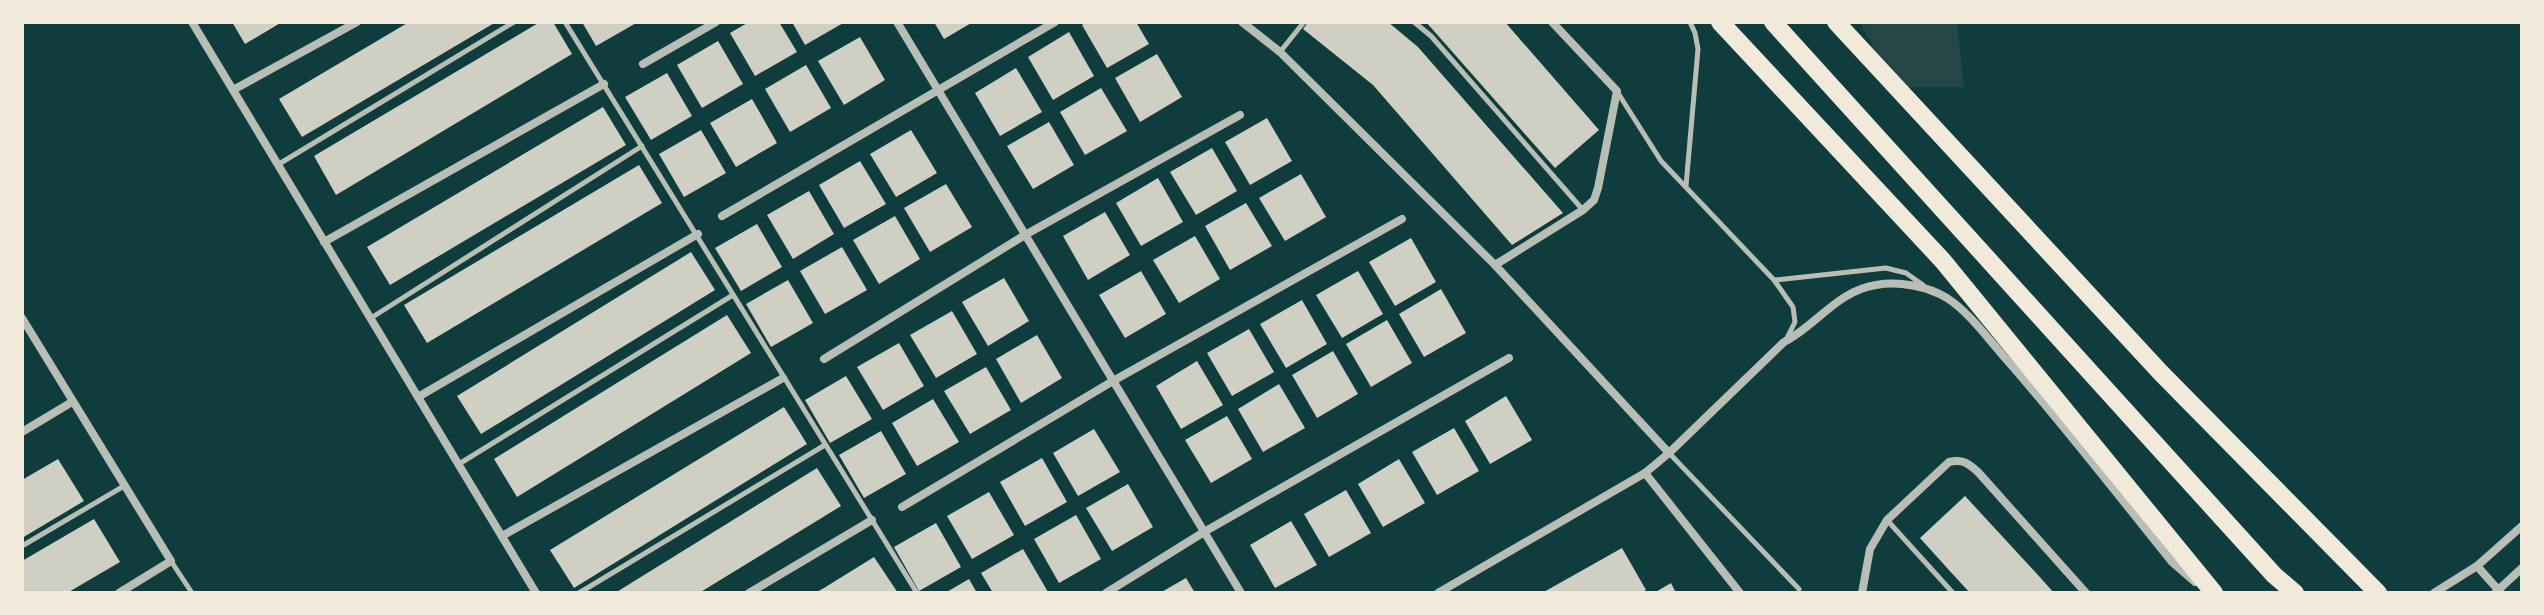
<svg xmlns="http://www.w3.org/2000/svg" width="2544" height="615" viewBox="0 0 2544 615" font-family="'Asap Condensed',sans-serif">
<style>
.green{fill:#244646}
.building{fill:#cfcfc3}
.lines{fill:none;stroke-linecap:round;stroke-linejoin:round}
.service{stroke:#b8beb3;stroke-width:5}
.minor{stroke:#b8beb3;stroke-width:8}
.trunk{stroke:#f1e9da;stroke-width:18}
</style>
<rect width="100%" height="100%" fill="#0f3d3e"/>
<polygon class="green" points="1860,22 1957,22 1964,87 1895,87"/>
<g class="building">
<polygon points="232,22 282,22 245,44"/>
<polygon points="409,22 496,22 302,137 279,99"/>
<polygon points="540,22 553,22 572,54 336,195 314,156"/>
<polygon points="582,22 638,22 596,46"/>
<polygon points="749,22 779,22 797,52 755,76 730,33"/>
<polygon points="792,22 845,22 805,45"/>
<polygon points="934,22 973,22 944,39"/>
<polygon points="1087,22 1136,22 1149,44 1107,68 1082,25"/>
<polygon points="1308,22 1388,22 1418,47 1563,213 1512,245 1373,85 1303,29"/>
<polygon points="1426,22 1505,22 1599,130 1555,168"/>
<polygon points="1069,32 1094,76 1053,100 1028,57"/>
<polygon points="860,37 885,80 844,105 818,61"/>
<polygon points="718,41 743,84 702,108 677,65"/>
<polygon points="1157,54 1182,97 1140,122 1115,78"/>
<polygon points="806,65 831,108 790,132 765,89"/>
<polygon points="1016,68 1042,112 1000,136 975,93"/>
<polygon points="667,73 692,116 651,140 625,97"/>
<polygon points="1101,88 1127,131 1085,155 1060,112"/>
<polygon points="752,99 777,143 736,167 710,123"/>
<polygon points="603,107 626,145 390,285 367,247"/>
<polygon points="1267,118 1292,161 1250,185 1225,142"/>
<polygon points="1049,122 1074,165 1033,189 1007,146"/>
<polygon points="701,130 726,173 684,197 659,154"/>
<polygon points="911,130 937,173 896,197 870,154"/>
<polygon points="1212,148 1237,191 1196,215 1170,172"/>
<polygon points="860,161 886,204 844,228 819,185"/>
<polygon points="639,165 662,203 427,343 404,305"/>
<polygon points="1301,174 1326,217 1285,241 1259,198"/>
<polygon points="1158,178 1183,222 1141,246 1116,203"/>
<polygon points="946,184 972,227 930,252 904,208"/>
<polygon points="809,191 834,234 793,259 767,215"/>
<polygon points="1246,203 1272,246 1230,270 1205,226"/>
<polygon points="1105,212 1130,255 1088,280 1063,236"/>
<polygon points="895,216 920,259 879,284 853,240"/>
<polygon points="757,224 782,267 741,291 715,248"/>
<polygon points="1195,236 1220,279 1179,303 1153,260"/>
<polygon points="1411,238 1436,282 1395,306 1369,262"/>
<polygon points="842,247 867,290 825,314 800,271"/>
<polygon points="691,252 715,290 481,434 457,396"/>
<polygon points="1141,271 1166,314 1125,338 1099,295"/>
<polygon points="1358,271 1383,314 1342,338 1316,295"/>
<polygon points="1004,278 1029,321 988,346 962,302"/>
<polygon points="788,280 813,323 771,347 746,304"/>
<polygon points="1441,289 1466,333 1424,357 1399,314"/>
<polygon points="1302,300 1327,344 1286,368 1260,324"/>
<polygon points="952,311 977,354 936,378 910,335"/>
<polygon points="727,315 751,353 517,497 494,459"/>
<polygon points="1387,320 1412,363 1371,387 1346,344"/>
<polygon points="1249,329 1274,372 1232,396 1207,353"/>
<polygon points="1037,335 1062,378 1021,403 996,359"/>
<polygon points="899,343 924,386 883,410 857,367"/>
<polygon points="1333,351 1358,394 1317,418 1292,375"/>
<polygon points="1197,361 1223,405 1181,429 1156,386"/>
<polygon points="986,367 1011,410 970,434 944,391"/>
<polygon points="846,376 872,419 830,443 805,400"/>
<polygon points="1279,384 1305,428 1263,452 1238,409"/>
<polygon points="1506,396 1532,440 1490,464 1465,421"/>
<polygon points="933,399 959,442 917,466 892,423"/>
<polygon points="784,407 807,444 574,588 550,550"/>
<polygon points="1227,416 1252,459 1211,483 1185,440"/>
<polygon points="1454,428 1479,471 1437,495 1412,452"/>
<polygon points="1094,429 1120,472 1078,496 1053,453"/>
<polygon points="881,431 906,474 864,498 839,455"/>
<polygon points="1042,458 1067,502 1025,526 1000,482"/>
<polygon points="58,459 84,501 22,538 22,480"/>
<polygon points="1399,459 1425,503 1383,527 1358,484"/>
<polygon points="817,468 841,506 699,593 615,593"/>
<polygon points="1128,484 1153,527 1112,551 1086,508"/>
<polygon points="1346,490 1371,533 1329,557 1304,514"/>
<polygon points="989,492 1014,535 972,559 947,516"/>
<polygon points="1965,496 2038,575 2054,593 1970,593 1948,569 1920,538"/>
<polygon points="1076,515 1101,559 1059,583 1034,539"/>
<polygon points="94,519 120,562 67,593 22,593 22,561"/>
<polygon points="1291,521 1317,565 1275,588 1250,545"/>
<polygon points="936,523 961,567 919,591 894,547"/>
<polygon points="1622,548 1646,590 1640,593 1542,593"/>
<polygon points="1023,549 1048,592 993,593 981,573"/>
<polygon points="874,557 898,593 815,593 824,588"/>
<polygon points="1186,578 1195,593 1160,593 1165,590"/>
<polygon points="969,579 977,593 945,593"/>
<polygon points="1671,583 1676,593 1654,593"/>
</g>
<g class="lines">
<g class="service">
<polyline points="565,22 917,593"/>
<polyline points="1414,22 1431,36 1583,210"/>
<polyline points="1280,52 1304,22"/>
<polyline points="1618,93 1661,161 1774,280 1793,307 1795,322 1787,338"/>
<polyline points="279,164 514,22"/>
<polyline points="1686,186 1698,49 1695,33 1690,22"/>
<polyline points="1775,280 1886,268 1906,273 1923,285"/>
<polyline points="371,318 642,146"/>
<polyline points="1670,454 1799,589"/>
<polyline points="459,464 733,295"/>
<polyline points="1887,520 1953,593"/>
<polyline points="22,546 124,486"/>
<polyline points="171,561 192,593"/>
<polyline points="579,593 825,445"/>
</g>
<g class="minor">
<polyline points="192,22 536,593"/>
<polyline points="897,22 1241,593"/>
<polyline points="1242,22 1280,52 1495,265 1669,453"/>
<polyline points="643,64 716,22"/>
<polyline points="233,90 357,22"/>
<polyline points="722,216 1055,22"/>
<polyline points="324,242 604,84"/>
<polyline points="1495,265 1583,210 1594,200 1598,188 1617,91 1552,22"/>
<polyline points="22,318 171,561 119,593"/>
<polyline points="824,359 1025,235 1240,115"/>
<polyline points="418,397 698,234"/>
<polyline points="22,432 72,402"/>
<polyline points="1645,473 1740,593"/>
<polyline points="902,507 1113,381 1402,219"/>
<polyline points="502,536 783,378"/>
<polyline points="2477,566 2501,593"/>
<polyline points="2496,592 2522,568"/>
<polyline points="749,593 872,520"/>
<polyline points="1106,593 1204,532 1509,358"/>
<path d="M 1438,593 L 1645,473 L 1669,453 L 1784,342 C 1817,325 1837,291 1876,285 C 1899,281 1927,286 1947,298 C 1970,313 1988,339 2006,359 C 2064,425 2117,494 2172,562 L 2195,582"/>
<path d="M 1862,593 L 1870,549 L 1887,520 L 1949,462 C 1963,459 1968,463 1978,472 L 2086,593"/>
<polyline points="2434,593 2477,566 2522,526"/>
</g>
<g class="trunk">
<polyline points="1720,22 1943,261 2214,593"/>
<polyline points="1773,22 2274,575 2295,593"/>
<polyline points="1836,22 2161,373 2378,593"/>
</g>
</g>
<rect width="2544" height="615" fill="none" stroke="#f1e9da" stroke-width="48"/>
</svg>
